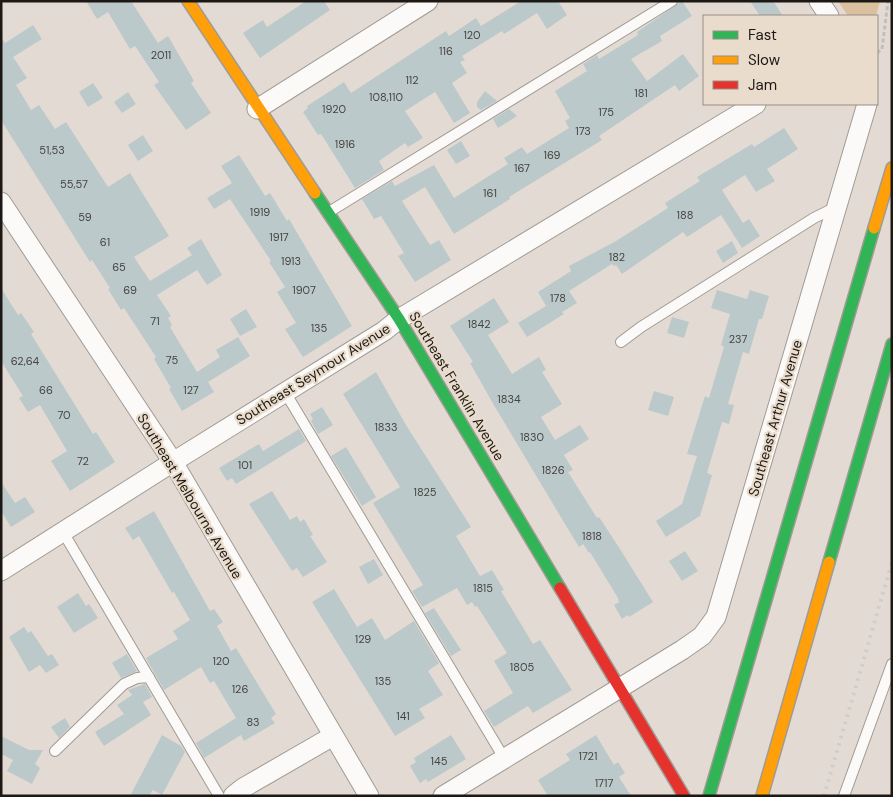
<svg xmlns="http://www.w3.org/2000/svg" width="893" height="797" viewBox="0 0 893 797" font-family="'DM Sans',sans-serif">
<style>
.green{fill:#dbc0a0}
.building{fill:#bcc9ca}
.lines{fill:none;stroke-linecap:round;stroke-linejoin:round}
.lane-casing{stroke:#a09b94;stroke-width:12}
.street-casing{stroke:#a09b94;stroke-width:21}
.fast-casing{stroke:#a09b94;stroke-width:14}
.slow-casing{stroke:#a09b94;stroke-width:14}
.jam-casing{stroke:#a09b94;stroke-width:14}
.path{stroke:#c1bebb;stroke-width:3;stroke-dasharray:4 2.5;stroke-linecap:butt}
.lane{stroke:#fbfaf8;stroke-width:10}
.street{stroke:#fbfaf8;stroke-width:19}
.fast{stroke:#30b455;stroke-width:11}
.slow{stroke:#ff9f0a;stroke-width:11}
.jam{stroke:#e5322d;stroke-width:11}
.rail{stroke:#cfcdcb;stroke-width:4;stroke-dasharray:2.5 5;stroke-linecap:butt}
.labels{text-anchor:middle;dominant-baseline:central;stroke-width:4.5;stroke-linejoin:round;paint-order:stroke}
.number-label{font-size:11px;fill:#454441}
.street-label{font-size:14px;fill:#1d1813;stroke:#e9dccd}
</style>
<rect width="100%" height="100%" fill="#e3dbd3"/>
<polygon class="green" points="838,1 880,1 876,16 848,16"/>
<g class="building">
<polygon points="86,1 131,1 158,43 168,36 194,81 191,83 211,113 186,130 154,85 159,82 135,46 130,49 108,12 97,19"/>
<polygon points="306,1 324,1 330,10 260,58 243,33 263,20 267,27"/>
<polygon points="521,1 558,1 567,15 547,29 537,13 504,34 502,31 462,56 465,60 460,62 467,73 452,83 470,113 454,123 435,92 405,111 423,138 408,147 405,143 379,161 384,170 355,188 321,134 318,135 303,112 308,108 307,106 344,82 351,93 446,31 449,36 476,18 481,26"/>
<polygon points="682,1 692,16 660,36 662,41 631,59 647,81 683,54 699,76 679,91 675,85 599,136 602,140 509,197 510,199 454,234 425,187 402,201 430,245 439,240 451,260 415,282 398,256 404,253 381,216 374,219 362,199 392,181 395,186 434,165 454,198 508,164 504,158 522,147 527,154 569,128 565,121 570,118 555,91 587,71 583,64 597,55 599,59 638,35 637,32"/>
<polygon points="750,1 773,1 783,16 760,16"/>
<polygon points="33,25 42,39 13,57 27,78 16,85 31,110 39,105 55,129 66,122 108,187 130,173 169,236 134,257 150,281 192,255 187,248 201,239 222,275 207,285 197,270 157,295 171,316 168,318 172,325 170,327 197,372 220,357 216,350 238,337 250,356 208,382 214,392 182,411 169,389 171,388 154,359 156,357 124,308 121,310 108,289 110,288 92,260 90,262 1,120 1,37 5,43"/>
<polygon points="93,83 103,98 88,107 79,92"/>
<polygon points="485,91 497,101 481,110 477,107 477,102"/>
<polygon points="128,92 136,104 122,113 114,102"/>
<polygon points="509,109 517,116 498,128 493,119"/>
<polygon points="784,128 798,149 767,169 775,181 756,192 745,175 722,190 743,223 749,219 760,236 742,248 721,215 687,237 683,232 622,274 616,265 614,266 612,264 569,291 577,303 562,312 564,314 527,337 518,323 546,306 538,292 571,271 569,266 616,241 668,208 665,203 700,181 697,177 752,144 754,147"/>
<polygon points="143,135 153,151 138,161 128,145"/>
<polygon points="461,141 470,156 456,164 447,150"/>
<polygon points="239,155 265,196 270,193 287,221 289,219 352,326 303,357 285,329 296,323 277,292 285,287 269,262 271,261 230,199 214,209 207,198 232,183 221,166"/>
<polygon points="732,241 738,253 723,263 716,251"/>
<polygon points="1,288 18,315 21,313 34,332 31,334 93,434 96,432 115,462 70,491 51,461 67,451 40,405 28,412 19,398 23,396 1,361"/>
<polygon points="717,290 747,299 750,290 769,296 762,319 759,319 749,354 743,352 728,404 734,405 729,424 722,422 707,473 712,475 700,516 666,537 656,521 682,504 697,456 687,454 705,396 709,398 724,347 721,345 730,314 711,308"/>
<polygon points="494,298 509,322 488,335 512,374 539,357 546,370 542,372 562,404 541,417 555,440 580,425 589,439 564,455 573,470 568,472 597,518 599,517 620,549 653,602 629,617 628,615 622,619 614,605 619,602 618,598 590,552 589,553 583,544 579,547 571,534 495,407 470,363 473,362 450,326"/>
<polygon points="246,309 257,327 240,336 230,319"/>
<polygon points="672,317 689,322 684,338 667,333"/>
<polygon points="376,372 406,425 471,527 456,536 480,576 492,570 504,590 501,591 533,644 540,640 572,690 533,713 528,706 494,727 484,711 513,693 494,661 507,653 477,606 475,607 472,602 467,605 457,588 422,607 412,591 423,585 373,503 400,487 343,394"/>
<polygon points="654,391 674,397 668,416 648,410"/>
<polygon points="322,407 333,425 318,434 311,421 313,419 310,414"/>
<polygon points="299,429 306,441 236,484 232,478 227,481 219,468 259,444 263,451"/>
<polygon points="346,447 376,497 362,506 331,456"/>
<polygon points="1,482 15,503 25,497 35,512 11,527 1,511"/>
<polygon points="272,491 290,520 297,516 300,522 304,519 313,535 310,536 327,562 303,577 297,568 292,571 249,504"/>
<polygon points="154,511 210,611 214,609 223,622 217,626 231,651 236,648 276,714 271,718 275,723 244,741 241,735 204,758 196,743 236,718 214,681 210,683 201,667 164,690 146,658 178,639 173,631 190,620 174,592 172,593 139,536 133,540 125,528"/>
<polygon points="685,551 698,571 682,581 669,561"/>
<polygon points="374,559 383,575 368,584 359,567"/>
<polygon points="334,589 357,627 372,618 385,640 414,621 439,663 428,671 443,695 419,709 425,718 395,736 312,602"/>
<polygon points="78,593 86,606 89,604 98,618 74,633 57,607"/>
<polygon points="434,608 461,650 451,656 425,613"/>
<polygon points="24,627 28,633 31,631 48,656 52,654 59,665 46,673 40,665 29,672 9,637"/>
<polygon points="127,654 137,671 121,678 112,663"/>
<polygon points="145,684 152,697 143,702 151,715 104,746 95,732 124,714 117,705 132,695 128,690"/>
<polygon points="65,718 70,727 59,738 51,727"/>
<polygon points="162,735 181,746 185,752 162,795 153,790 149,796 130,796"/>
<polygon points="451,735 466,759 428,782 426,779 420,783 410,766 416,762 414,758"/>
<polygon points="596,735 614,765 618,762 625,773 619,777 631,796 548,796 538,780 570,760 566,754"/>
<polygon points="1,736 29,750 43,750 35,764 40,768 32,784 7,771 13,760 1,754"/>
</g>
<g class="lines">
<g class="lane-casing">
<g id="lane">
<polyline points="329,212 672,1"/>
<polyline points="621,342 641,327 814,218 836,207"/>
<polyline points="285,392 504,758"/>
<polyline points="63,532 219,796"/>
<polyline points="55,751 124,684 137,678 149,677"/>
<polyline points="844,796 892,664"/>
</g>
</g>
<g class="street-casing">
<g id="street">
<polyline points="819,1 829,16"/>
<polyline points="257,109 428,1"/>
<polyline points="1,202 173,462 369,796"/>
<polyline points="1,571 173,462 384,331 399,319 756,104"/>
<polyline points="233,796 243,788 333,736"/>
<polyline points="443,796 682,650 702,636 716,617 867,104"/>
</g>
</g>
<g class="fast-casing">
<g id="fast">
<polyline points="315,193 399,319 560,588"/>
<polyline points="829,562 892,344"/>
<polyline points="709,796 874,228"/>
</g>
</g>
<g class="slow-casing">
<g id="slow">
<polyline points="188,1 315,193"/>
<polyline points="874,228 892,168"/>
<polyline points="762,796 829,562"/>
</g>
</g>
<g class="jam-casing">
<polyline id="jam" points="560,588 684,796"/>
</g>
<polyline class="path" points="877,53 882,49 888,1"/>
<use href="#lane" class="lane"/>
<use href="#street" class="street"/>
<use href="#fast" class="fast"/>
<use href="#slow" class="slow"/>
<use href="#jam" class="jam"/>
<polyline class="rail" points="824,796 892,562"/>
</g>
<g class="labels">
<g class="number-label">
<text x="472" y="35">120</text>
<text x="446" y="51">116</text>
<text x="161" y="55">2011</text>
<text x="412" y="80">112</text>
<text x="641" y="93">181</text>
<text x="386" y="97">108,110</text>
<text x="334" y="109">1920</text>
<text x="606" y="112">175</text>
<text x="583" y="131">173</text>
<text x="345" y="144">1916</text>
<text x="52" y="150">51,53</text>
<text x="552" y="155">169</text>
<text x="522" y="168">167</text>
<text x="74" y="184">55,57</text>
<text x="490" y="193">161</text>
<text x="260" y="212">1919</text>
<text x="685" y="215">188</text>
<text x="85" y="217">59</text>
<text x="279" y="237">1917</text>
<text x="105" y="242">61</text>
<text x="617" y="257">182</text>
<text x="291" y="261">1913</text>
<text x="119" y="267">65</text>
<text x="130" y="290">69</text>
<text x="304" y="290">1907</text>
<text x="558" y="298">178</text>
<text x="155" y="321">71</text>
<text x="479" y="324">1842</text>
<text x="319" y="328">135</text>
<text x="738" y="339">237</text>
<text x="172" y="360">75</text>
<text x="25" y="361">62,64</text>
<text x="46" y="390">66</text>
<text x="191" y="390">127</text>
<text x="509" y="399">1834</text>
<text x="64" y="415">70</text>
<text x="386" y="427">1833</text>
<text x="532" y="437">1830</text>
<text x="83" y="461">72</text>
<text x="245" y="465">101</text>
<text x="553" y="470">1826</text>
<text x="425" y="492">1825</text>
<text x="592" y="536">1818</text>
<text x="483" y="588">1815</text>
<text x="363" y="639">129</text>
<text x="221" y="661">120</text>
<text x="522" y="667">1805</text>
<text x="383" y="681">135</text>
<text x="240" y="689">126</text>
<text x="403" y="716">141</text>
<text x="253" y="722">83</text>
<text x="588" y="756">1721</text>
<text x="439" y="761">145</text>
<text x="604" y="783">1717</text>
</g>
<g class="street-label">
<text transform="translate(313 374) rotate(-32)">Southeast Seymour Avenue</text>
<text transform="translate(457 386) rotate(59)">Southeast Franklin Avenue</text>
<text transform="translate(775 418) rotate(-74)">Southeast Arthur Avenue</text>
<text transform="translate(190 496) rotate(59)">Southeast Melbourne Avenue</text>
</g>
</g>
<rect width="893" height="797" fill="none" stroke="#1d1813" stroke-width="5"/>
<rect x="703" y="15" width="175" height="90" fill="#e9dccd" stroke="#978e83"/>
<rect x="713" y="31" width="25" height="8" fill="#30b455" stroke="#978e83"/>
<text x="748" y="40" font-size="15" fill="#1d1813">Fast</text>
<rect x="713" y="56" width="25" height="8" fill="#ff9f0a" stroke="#978e83"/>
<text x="748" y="65" font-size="15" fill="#1d1813">Slow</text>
<rect x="713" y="81" width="25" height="8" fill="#e5322d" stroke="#978e83"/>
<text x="748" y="90" font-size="15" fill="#1d1813">Jam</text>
</svg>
